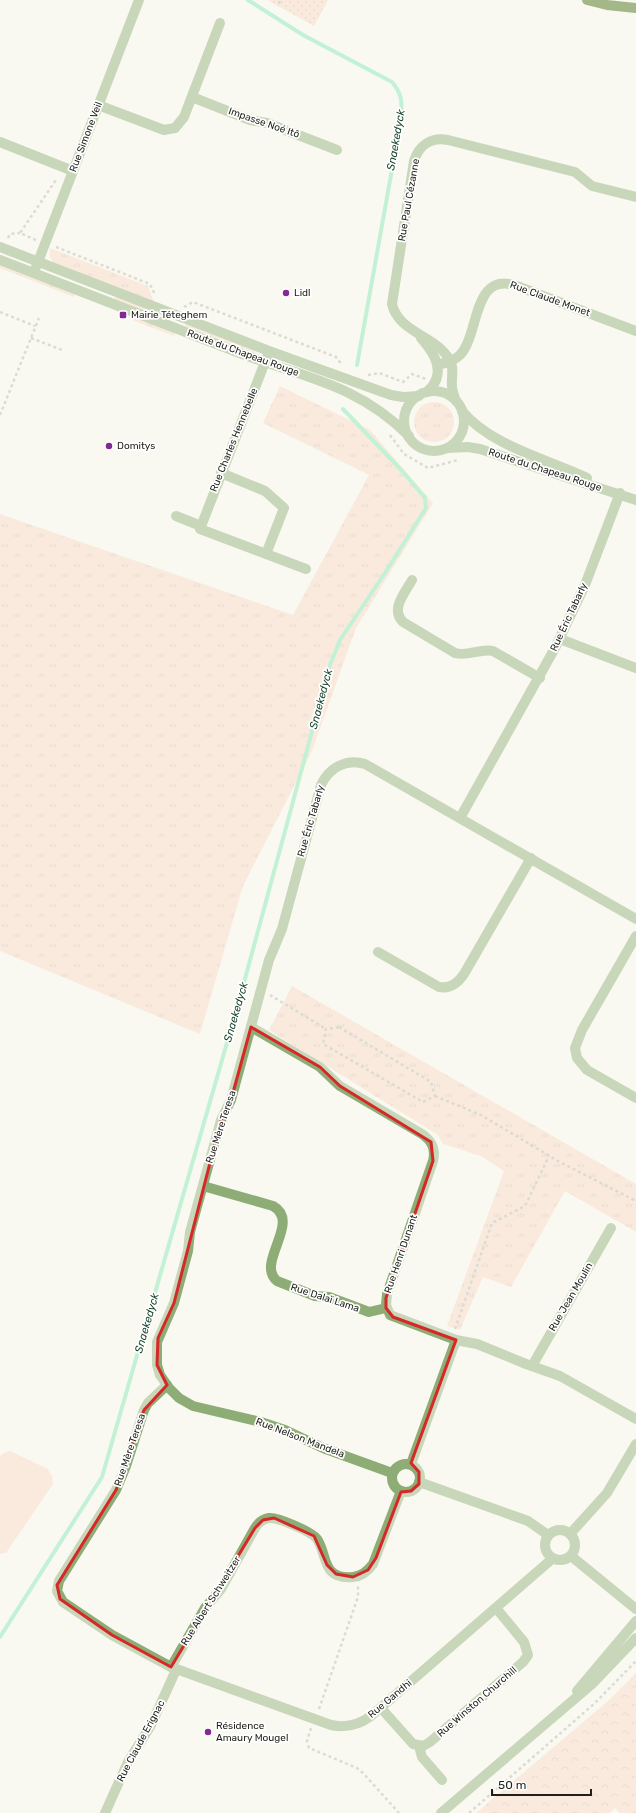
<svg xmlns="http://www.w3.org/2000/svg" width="636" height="1813" viewBox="0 0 636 1813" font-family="Rubik,sans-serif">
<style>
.grass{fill:url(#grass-tufts)}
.forest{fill:url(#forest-crowns)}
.garden{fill:url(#garden-dots)}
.pitch{fill:#fad7c7}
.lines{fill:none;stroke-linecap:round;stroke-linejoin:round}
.stream{stroke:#7ee7b3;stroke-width:4}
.path{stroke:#b7b7b0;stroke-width:2.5;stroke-dasharray:3 3;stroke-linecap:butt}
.minor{stroke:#8dac76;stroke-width:10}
.major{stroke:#3d6709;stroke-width:10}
.marked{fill:none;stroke:#d62828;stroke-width:3;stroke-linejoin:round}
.poi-dot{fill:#842893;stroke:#fffffe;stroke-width:1.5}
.labels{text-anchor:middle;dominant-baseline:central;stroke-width:3.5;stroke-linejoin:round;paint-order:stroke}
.street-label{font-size:10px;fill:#1f1f1c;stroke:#fffffe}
.poi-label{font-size:10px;fill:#1f1f1c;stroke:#fffffe;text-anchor:start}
.water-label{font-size:11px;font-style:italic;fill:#1a4732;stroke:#fffffe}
</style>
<defs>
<pattern id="grass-tufts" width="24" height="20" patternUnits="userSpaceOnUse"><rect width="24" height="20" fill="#fad7c7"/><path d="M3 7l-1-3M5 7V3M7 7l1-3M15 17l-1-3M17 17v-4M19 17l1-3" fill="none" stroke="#d6b8aa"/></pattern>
<pattern id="forest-crowns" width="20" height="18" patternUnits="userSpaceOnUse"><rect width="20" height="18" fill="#fad7c7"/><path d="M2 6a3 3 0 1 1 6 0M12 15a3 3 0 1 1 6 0" fill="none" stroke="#d6b8aa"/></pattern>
<pattern id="garden-dots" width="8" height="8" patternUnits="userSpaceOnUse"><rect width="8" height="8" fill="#fad7c7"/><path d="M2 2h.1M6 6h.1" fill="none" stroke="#d6b8aa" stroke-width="1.8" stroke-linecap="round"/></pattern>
</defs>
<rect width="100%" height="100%" fill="#f9f9f1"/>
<g class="grass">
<polygon points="50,248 148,286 154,302 53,263 50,257"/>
<polygon points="0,265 75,294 74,297 0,268"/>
<polygon points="116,296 146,308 144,312 114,301"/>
<polygon points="132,316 175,333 174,336 130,319"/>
<polygon points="187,323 252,349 258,354 185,326"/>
<polygon points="280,386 370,430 433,503 356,628 312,751 243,886 200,1034 0,951 0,514 293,615 369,475 263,423"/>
<circle cx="434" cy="422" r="20"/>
<polygon points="292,986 636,1184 636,1232 565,1191 511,1287 483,1277 460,1330 447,1326 504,1171 481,1156 443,1144 438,1135 269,1030"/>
</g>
<polygon class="forest" points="636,1673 636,1813 620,1813 615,1808 610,1813 476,1813 608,1701"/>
<polygon class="garden" points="267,0 328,0 314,26"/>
<polygon class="pitch" points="10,1451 48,1469 52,1476 53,1484 6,1553 0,1554 0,1457 2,1454"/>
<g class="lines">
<g class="stream">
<path d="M 248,0 L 303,35 L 392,82 C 403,95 402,103 401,119 L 357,365"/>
<polyline points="0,1637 102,1477 239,1001 330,665 340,640 385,573 426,508 425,498 403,472 343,409"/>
</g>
<g class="path">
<polyline points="279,4 280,0"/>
<polyline points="8,238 10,234 20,233"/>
<polyline points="36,240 20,233 56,180"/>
<polyline points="56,247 150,284 155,295"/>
<polyline points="184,307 193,302 336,357 342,365"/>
<polyline points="0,312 35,326"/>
<polyline points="31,338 62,350"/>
<polyline points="368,375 379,373 403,382 412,374 426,379"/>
<polyline points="0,415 39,318"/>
<polyline points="390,435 404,454 428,468 458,460"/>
<polyline points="270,995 326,1029"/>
<polygon points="339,1027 431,1082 435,1096 423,1102 323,1044 326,1029"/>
<polyline points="435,1096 481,1115 558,1161 636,1201"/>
<polyline points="455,1329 492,1223 525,1206 549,1156"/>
<polyline points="319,1709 358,1597 358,1586"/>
<polyline points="311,1728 307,1741 309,1748 357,1768 363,1773 399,1813"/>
<polyline points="469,1813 595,1703 636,1661"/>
</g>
<g class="minor">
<polyline points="192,97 250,120 267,123 337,150"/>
<polyline points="98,105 164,130 175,128 184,117 220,23"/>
<polyline points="0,142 73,171"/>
<polyline points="0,247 269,351 391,395 403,397 419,396"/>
<path d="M 0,260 C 79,291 158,321 237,352 C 302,377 358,384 409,436"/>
<polyline points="36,267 139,0"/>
<path d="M 421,338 C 436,355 447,374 427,392"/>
<polyline points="267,357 200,529 306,569"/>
<path d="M 437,365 C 446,363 454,361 460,355 C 480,334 472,270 517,286 L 636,331"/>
<circle cx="434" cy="421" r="30"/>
<path d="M 456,401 C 454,396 452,391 452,386 C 451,377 455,367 449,359 C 436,336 398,332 392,304 L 414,161 C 419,145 431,137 448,140 L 575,172 L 592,186 L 636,197"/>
<path d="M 462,411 C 491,446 547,459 587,478"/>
<polyline points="447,448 468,447 480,449 636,500"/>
<polyline points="221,473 265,491 284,508 266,554"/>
<polyline points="176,516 201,526"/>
<path d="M 412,580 C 405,593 390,609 403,622 L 455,653 C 468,657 480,648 493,651 L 540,678"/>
<polyline points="560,639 636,668"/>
<polyline points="460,818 555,648 585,585 620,493"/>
<polyline points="636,936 582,1030 575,1048 577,1058 587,1070 636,1098"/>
<path d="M 378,952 L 439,987 C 450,989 458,983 464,974 L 531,858"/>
<path d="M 251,1027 L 320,1067 L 340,1086 L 422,1134 C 432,1141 436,1149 433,1161 L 387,1294 L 386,1305 L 390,1315 L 456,1340 L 477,1344 L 526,1364 L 560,1376 L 636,1419"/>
<path d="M 203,1186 L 273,1206 C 302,1222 255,1263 277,1281 L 315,1296 L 329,1297 L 369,1312 L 386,1308"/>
<polyline points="532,1366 611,1228"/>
<path d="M 167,1385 L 148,1403 L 144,1410 L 126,1466 L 116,1490 L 59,1581 L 57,1591 L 63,1602 L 112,1635 L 171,1667 L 331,1725 C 345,1728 359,1725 371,1716 L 552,1559"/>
<circle cx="406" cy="1478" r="14"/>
<polyline points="411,1464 456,1340"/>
<path d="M 392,1473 L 323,1448 L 285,1430 L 261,1422 L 193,1406 L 179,1398 L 169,1388 L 160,1375 L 157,1365 L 157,1342 L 174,1303 L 188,1251 L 190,1232 L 221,1120 L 231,1100 L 269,960 L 282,929 L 321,785 C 329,768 346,758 365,764 L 636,919"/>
<polyline points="419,1482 528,1521 548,1535"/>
<circle cx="560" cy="1545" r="15"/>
<polyline points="570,1534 607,1493 636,1444"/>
<polyline points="571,1556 636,1609"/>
<path d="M 171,1667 L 205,1608 L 221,1589 L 255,1528 C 258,1523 263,1519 269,1518 C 278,1517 312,1532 317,1539 C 328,1555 321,1580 353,1577 C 362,1576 368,1571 373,1564 L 401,1491"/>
<polyline points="577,1691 636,1621"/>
<polyline points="381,1708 413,1744 423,1746 430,1742 523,1662 528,1655 524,1642 496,1608"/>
<polyline points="419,1746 422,1757 442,1780"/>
<polyline points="105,1813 128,1762 151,1725 176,1670"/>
<polyline points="441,1813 592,1684 636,1638"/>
</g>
<polyline class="major" points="587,0 607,5 636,8"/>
</g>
<path d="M0 0H636V1813H0ZM 251,1027 L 320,1067 L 340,1086 L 431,1142 L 433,1161 L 386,1298 L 386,1308 L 393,1317 L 456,1340 L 411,1463 L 419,1472 L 419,1484 L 411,1491 L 401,1492 L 376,1558 L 368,1570 L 353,1577 L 336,1574 L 327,1565 L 314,1536 L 274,1518 L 263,1520 L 255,1528 L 171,1667 L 112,1635 L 60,1599 L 57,1585 L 116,1490 L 144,1410 L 167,1385 L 157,1365 L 158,1338 L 174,1303 L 221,1120 L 231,1100 Z" fill="#f9f9f1" fill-opacity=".55" fill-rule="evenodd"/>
<path class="marked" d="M 251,1027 L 320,1067 L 340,1086 L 431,1142 L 433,1161 L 386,1298 L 386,1308 L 393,1317 L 456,1340 L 411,1463 L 419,1472 L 419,1484 L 411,1491 L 401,1492 L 376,1558 L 368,1570 L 353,1577 L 336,1574 L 327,1565 L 314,1536 L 274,1518 L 263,1520 L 255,1528 L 171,1667 L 112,1635 L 60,1599 L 57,1585 L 116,1490 L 144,1410 L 167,1385 L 157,1365 L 158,1338 L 174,1303 L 221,1120 L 231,1100 Z"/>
<g class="poi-dot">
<circle cx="286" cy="293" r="4"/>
<rect x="119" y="311" width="8" height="8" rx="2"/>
<circle cx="109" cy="446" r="4"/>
<circle cx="208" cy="1732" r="4"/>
</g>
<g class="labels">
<g class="street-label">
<text transform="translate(264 123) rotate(19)">Impasse Noé Itō</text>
<text transform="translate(86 137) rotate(-69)">Rue Simone Veil</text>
<text transform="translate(409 200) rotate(-80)">Rue Paul Cézanne</text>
<text transform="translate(550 299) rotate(20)">Rue Claude Monet</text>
<text transform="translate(243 353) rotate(20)">Route du Chapeau Rouge</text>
<text transform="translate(234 440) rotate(-68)">Rue Charles Hennebelle</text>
<text transform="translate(545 470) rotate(18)">Route du Chapeau Rouge</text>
<text transform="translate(569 617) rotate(-65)">Rue Éric Tabarly</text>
<text transform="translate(311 821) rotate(-74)">Rue Éric Tabarly</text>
<text transform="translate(221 1127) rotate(-72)">Rue Mère Teresa</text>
<text transform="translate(401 1254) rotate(-71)">Rue Henri Dunant</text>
<text transform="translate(571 1297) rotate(-60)">Rue Jean Moulin</text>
<text transform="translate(325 1298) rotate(18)">Rue Dalaï Lama</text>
<text transform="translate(300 1438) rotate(21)">Rue Nelson Mandela</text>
<text transform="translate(130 1450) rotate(-71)">Rue Mère Teresa</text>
<text transform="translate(211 1601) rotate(-58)">Rue Albert Schweitzer</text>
<text transform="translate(390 1699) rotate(-40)">Rue Gandhi</text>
<text transform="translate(477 1702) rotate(-41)">Rue Winston Churchill</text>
<text transform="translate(141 1741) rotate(-62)">Rue Claude Erignac</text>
</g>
<g class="poi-label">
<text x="294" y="293">Lidl</text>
<text x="131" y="315">Mairie Téteghem</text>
<text x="117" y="446">Domitys</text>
<text x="216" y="1726">Résidence<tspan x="216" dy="12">Amaury Mougel</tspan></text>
</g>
<g class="water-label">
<text transform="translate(396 140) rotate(-80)">Snaekedyck</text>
<text transform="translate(321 699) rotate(-75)">Snaekedyck</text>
<text transform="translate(236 1012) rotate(-74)">Snaekedyck</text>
<text transform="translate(147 1323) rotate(-74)">Snaekedyck</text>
</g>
</g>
<path d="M492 1789v6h99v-6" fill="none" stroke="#1f1f1c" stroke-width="2"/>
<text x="498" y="1789" font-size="12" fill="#1f1f1c" stroke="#fffffe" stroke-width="3" paint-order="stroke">50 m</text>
</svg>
